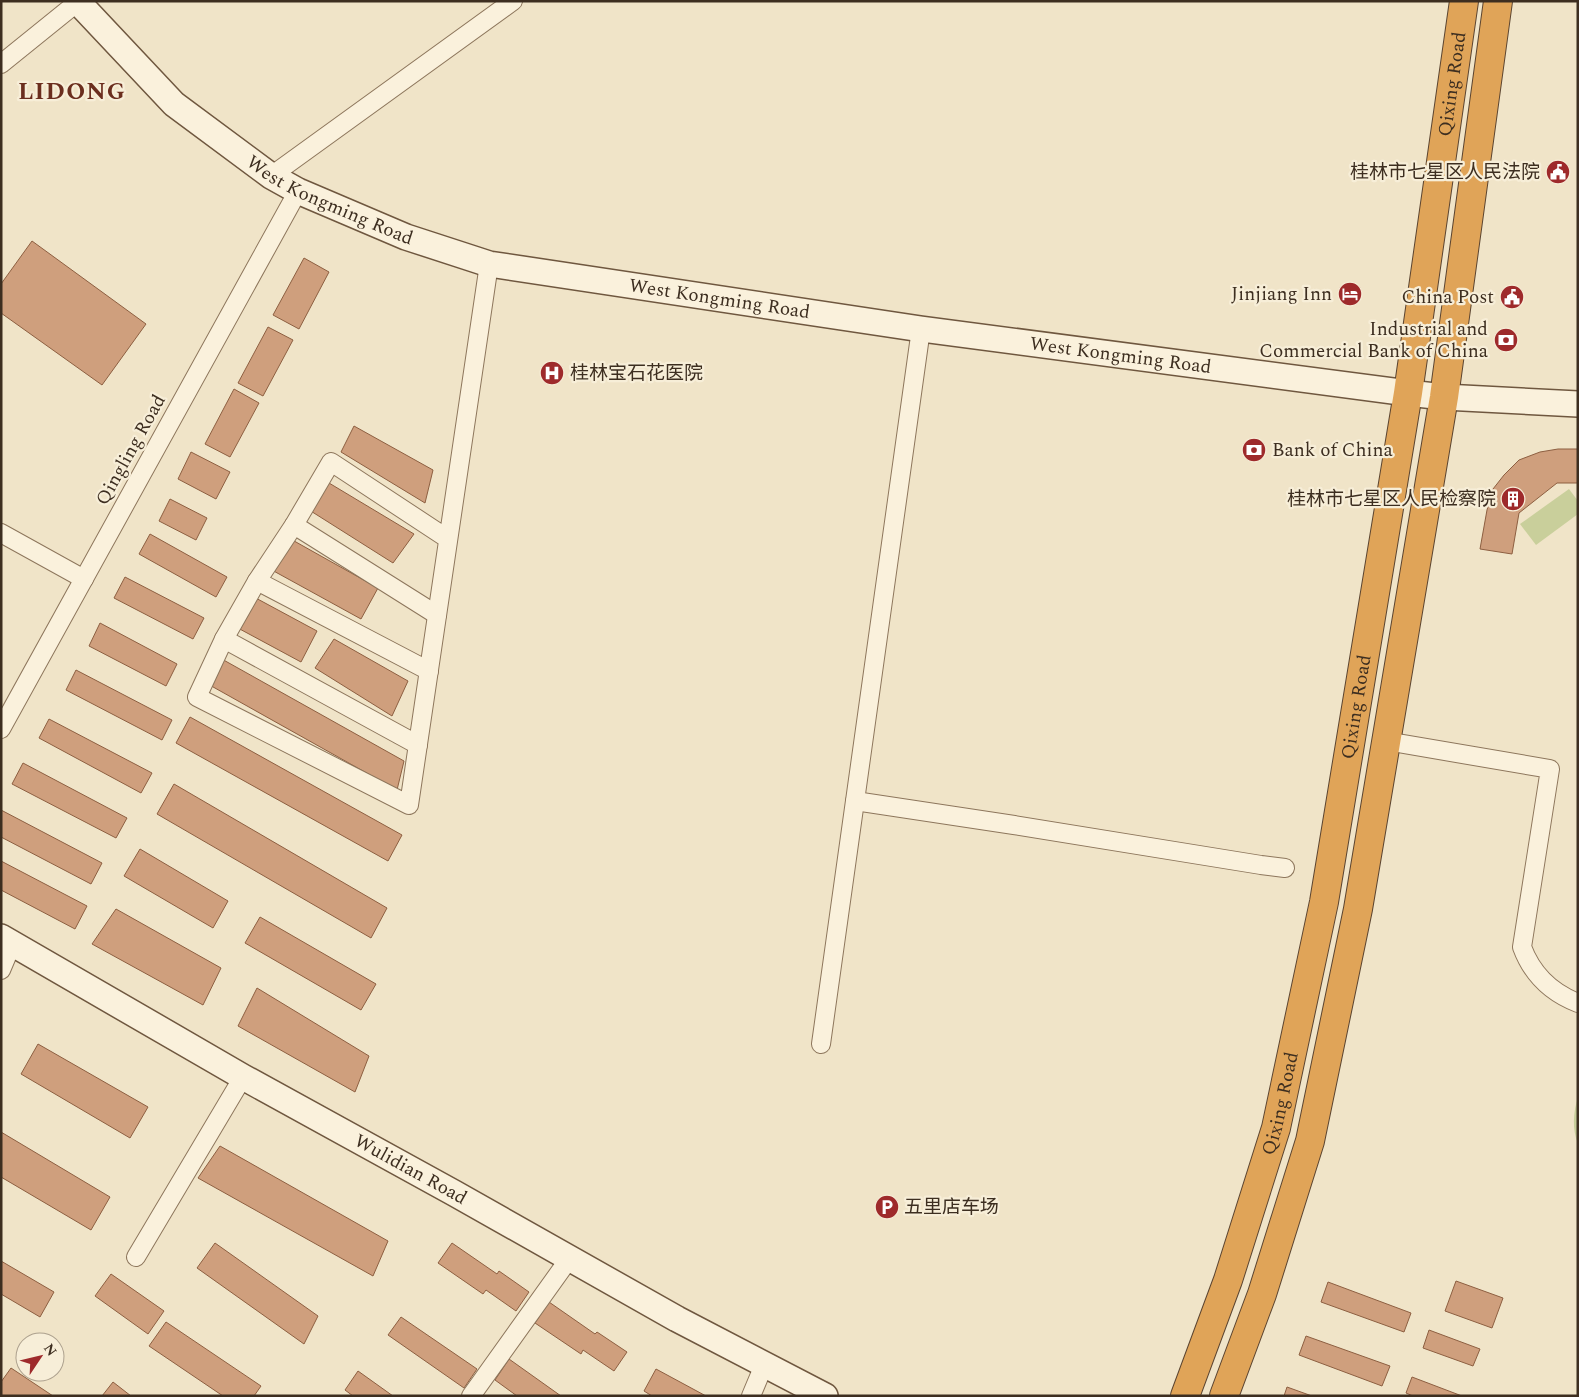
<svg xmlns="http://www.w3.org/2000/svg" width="1579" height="1397" viewBox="0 0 1579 1397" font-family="Spectral,'Noto Sans SC',serif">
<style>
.green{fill:#c9cf9b}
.building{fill:#cf9f7d;stroke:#8d5f41}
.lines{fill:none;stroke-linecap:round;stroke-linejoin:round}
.street-casing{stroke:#8d765c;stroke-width:20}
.secondary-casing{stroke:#6f573f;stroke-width:28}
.highway-casing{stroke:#5b4430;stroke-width:30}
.street{stroke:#faf1dc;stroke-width:18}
.secondary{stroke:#faf1dc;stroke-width:25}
.highway{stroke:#e0a458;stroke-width:28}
.labels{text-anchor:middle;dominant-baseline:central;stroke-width:4.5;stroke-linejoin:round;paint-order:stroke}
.street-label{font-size:19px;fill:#3d2e20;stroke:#f7eed8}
.poi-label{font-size:19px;fill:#3d2e20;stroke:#f7eed8;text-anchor:end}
.district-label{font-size:24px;font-weight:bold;letter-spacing:1px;fill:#6b2e1e;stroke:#f7eed8}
</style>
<rect width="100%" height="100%" fill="#f0e4c8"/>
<g class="green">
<polygon points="1569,489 1578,501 1578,514 1536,545 1520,524"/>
<path d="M 1578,1097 L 1578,1144 C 1572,1129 1573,1113 1578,1097 Z"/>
</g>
<g class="building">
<polygon points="32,241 146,324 102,385 1,313 1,284"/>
<polygon points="304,258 329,272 299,329 273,315"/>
<polygon points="268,327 293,340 263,396 238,383"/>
<polygon points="234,389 259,403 230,457 205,444"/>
<polygon points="354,426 433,470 425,503 341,452"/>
<polygon points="1558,449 1578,449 1578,483 1557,483 1519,513 1512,554 1480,549 1487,510 1493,489 1504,475 1519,460 1540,452"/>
<polygon points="191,452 230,472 216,499 178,479"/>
<polygon points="324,480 414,534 393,563 306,508"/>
<polygon points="170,499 207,518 196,540 159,521"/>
<polygon points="150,534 227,577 216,597 139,554"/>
<polygon points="287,537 378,588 361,619 270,569"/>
<polygon points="125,577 204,618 193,639 114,598"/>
<polygon points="252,596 317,631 301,662 236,627"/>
<polygon points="100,623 177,664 166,686 89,646"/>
<polygon points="334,639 408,681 392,716 315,668"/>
<polygon points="220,658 404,761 397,790 206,683"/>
<polygon points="76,670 172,720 162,740 66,690"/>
<polygon points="190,717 402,835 388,861 176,743"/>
<polygon points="49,719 152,773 141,793 39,738"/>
<polygon points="23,763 127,818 116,838 12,784"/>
<polygon points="174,784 387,908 371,938 157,814"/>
<polygon points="1,810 102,863 91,884 1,837"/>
<polygon points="140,849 228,901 213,928 124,876"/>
<polygon points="1,861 87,906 75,929 1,890"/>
<polygon points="116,909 221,968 203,1005 92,944"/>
<polygon points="260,917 376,984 361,1010 245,943"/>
<polygon points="257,988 369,1056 355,1092 238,1026"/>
<polygon points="38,1044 148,1107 130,1138 21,1074"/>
<polygon points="1,1132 110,1197 91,1230 1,1177"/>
<polygon points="220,1146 388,1241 373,1276 198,1178"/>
<polygon points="215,1243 318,1316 304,1344 197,1268"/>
<polygon points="452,1243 497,1274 499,1271 529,1292 516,1311 486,1290 483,1294 438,1263"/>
<polygon points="1,1261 54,1292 40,1317 1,1294"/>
<polygon points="111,1274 164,1311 148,1334 95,1296"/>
<polygon points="1456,1281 1503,1298 1492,1328 1445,1311"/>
<polygon points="1328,1282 1411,1313 1404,1332 1321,1302"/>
<polygon points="549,1302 595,1334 597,1332 627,1352 614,1371 583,1350 581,1354 535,1323"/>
<polygon points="401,1317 477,1369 464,1388 388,1335"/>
<polygon points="166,1322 261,1386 254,1396 223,1396 149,1346"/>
<polygon points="1429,1330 1480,1349 1473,1366 1423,1348"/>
<polygon points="1306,1336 1390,1366 1382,1386 1299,1355"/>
<polygon points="509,1359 561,1396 517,1396 495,1380"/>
<polygon points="11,1368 53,1396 3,1396 1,1395 1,1382"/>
<polygon points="656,1369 706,1396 652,1396 644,1391"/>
<polygon points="358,1371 393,1396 353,1396 345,1390"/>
<polygon points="1412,1377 1462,1396 1413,1396 1406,1393"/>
<polygon points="113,1382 131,1396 102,1396"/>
<polygon points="1287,1387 1312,1396 1284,1396"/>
</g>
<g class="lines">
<g class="street-casing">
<g id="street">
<polyline points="1,64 79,1"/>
<polyline points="271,176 513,1"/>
<polyline points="294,525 437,615"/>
<polyline points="1,533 84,579"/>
<polyline points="448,539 331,462 294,525 257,581 224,639 197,697 409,805 489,264"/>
<polyline points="257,581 429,671"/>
<polyline points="224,639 418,745"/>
<polyline points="1,729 298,191"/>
<path d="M 1386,741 L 1550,769 L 1522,947 C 1532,974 1552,993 1578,1003"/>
<polyline points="855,801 1014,825 1261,865 1285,868"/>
<polyline points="1,970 12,944"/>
<polyline points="821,1044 921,329"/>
<polyline points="136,1257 243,1077"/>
<polyline points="471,1396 569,1259"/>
<polyline points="751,1396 764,1365"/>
</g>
</g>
<g class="secondary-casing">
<g id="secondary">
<path id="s1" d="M 77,1 L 174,104 L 271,176 L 298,191 L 406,237 L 489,264 L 921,329 L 1408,393 L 1444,397 L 1578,404"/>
<path id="s2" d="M 1,937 L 243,1077 L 454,1193 L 677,1319 L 825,1396"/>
</g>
</g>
<g class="highway-casing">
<g id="highway">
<path id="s3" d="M 1185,1396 L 1228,1280 L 1276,1128 L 1324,902 L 1408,393 L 1464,1"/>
<polyline points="1224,1396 1262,1294 1310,1141 1358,909 1444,397 1498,1"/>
</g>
</g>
<use href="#street" class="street"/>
<use href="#secondary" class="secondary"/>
<use href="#highway" class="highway"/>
</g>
<defs>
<g id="civic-disc" transform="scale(1.25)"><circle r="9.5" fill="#9e2a2b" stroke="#f7eed8"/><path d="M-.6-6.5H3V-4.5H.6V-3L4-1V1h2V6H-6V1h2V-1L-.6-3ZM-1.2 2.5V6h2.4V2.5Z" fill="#fff"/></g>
<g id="hotel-disc" transform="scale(1.25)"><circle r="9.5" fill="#9e2a2b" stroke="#f7eed8"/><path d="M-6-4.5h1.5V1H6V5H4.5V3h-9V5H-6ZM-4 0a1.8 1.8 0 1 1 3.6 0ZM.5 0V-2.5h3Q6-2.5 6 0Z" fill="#fff"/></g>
<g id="bank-disc" transform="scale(1.25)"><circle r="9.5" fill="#9e2a2b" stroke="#f7eed8"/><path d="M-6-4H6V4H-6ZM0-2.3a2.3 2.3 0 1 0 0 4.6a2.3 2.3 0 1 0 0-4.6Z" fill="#fff"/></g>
<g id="hospital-disc" transform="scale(1.25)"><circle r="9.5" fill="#9e2a2b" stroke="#f7eed8"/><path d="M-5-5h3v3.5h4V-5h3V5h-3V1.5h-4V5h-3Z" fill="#fff"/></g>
<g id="building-disc" transform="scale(1.25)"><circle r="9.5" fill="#9e2a2b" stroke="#f7eed8"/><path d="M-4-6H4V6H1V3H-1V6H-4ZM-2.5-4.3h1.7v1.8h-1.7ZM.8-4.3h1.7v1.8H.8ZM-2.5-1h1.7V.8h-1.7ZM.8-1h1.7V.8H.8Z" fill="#fff"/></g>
<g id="parking-disc" transform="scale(1.25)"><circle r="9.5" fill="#9e2a2b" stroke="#f7eed8"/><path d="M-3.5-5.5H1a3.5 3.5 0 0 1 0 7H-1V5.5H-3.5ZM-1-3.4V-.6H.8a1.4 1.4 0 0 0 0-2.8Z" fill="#fff"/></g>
</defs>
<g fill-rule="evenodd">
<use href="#civic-disc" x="1558" y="172"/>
<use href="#hotel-disc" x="1350" y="294"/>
<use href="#civic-disc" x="1512" y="297"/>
<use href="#bank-disc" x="1506" y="340"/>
<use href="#hospital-disc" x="552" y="373"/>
<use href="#bank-disc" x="1254" y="450"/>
<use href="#building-disc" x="1513" y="499"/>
<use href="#parking-disc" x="887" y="1207"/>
</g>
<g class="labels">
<g class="street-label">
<text stroke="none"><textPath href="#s3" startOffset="1342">Qixing Road</textPath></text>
<text stroke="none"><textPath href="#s1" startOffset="326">West Kongming Road</textPath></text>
<text stroke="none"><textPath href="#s1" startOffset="731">West Kongming Road</textPath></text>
<text stroke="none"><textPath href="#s1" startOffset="1136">West Kongming Road</textPath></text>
<text transform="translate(131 450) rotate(-61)">Qingling Road</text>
<text stroke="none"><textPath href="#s3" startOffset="712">Qixing Road</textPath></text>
<text stroke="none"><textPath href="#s3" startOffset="308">Qixing Road</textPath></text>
<text stroke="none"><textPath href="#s2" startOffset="471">Wulidian Road</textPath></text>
</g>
<g class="poi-label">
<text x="1540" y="172">桂林市七星区人民法院</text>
<text x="1332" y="294">Jinjiang Inn</text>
<text x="1494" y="297">China Post</text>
<text x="1488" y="329">Industrial and<tspan x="1488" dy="22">Commercial Bank of China</tspan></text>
<text x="570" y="373" text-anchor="start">桂林宝石花医院</text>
<text x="1272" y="450" text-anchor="start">Bank of China</text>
<text x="1496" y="499">桂林市七星区人民检察院</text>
<text x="904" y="1207" text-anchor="start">五里店车场</text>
</g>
<g class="district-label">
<text x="72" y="92">LIDONG</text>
</g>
</g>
<rect width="1579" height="1397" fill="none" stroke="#3d2e20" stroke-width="5"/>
<g transform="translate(40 1357) rotate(55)"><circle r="24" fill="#f7eed8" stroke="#ada18e"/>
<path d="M0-4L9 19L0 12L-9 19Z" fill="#9e2a2b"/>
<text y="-8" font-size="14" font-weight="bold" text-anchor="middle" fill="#3d2e20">N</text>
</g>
</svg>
